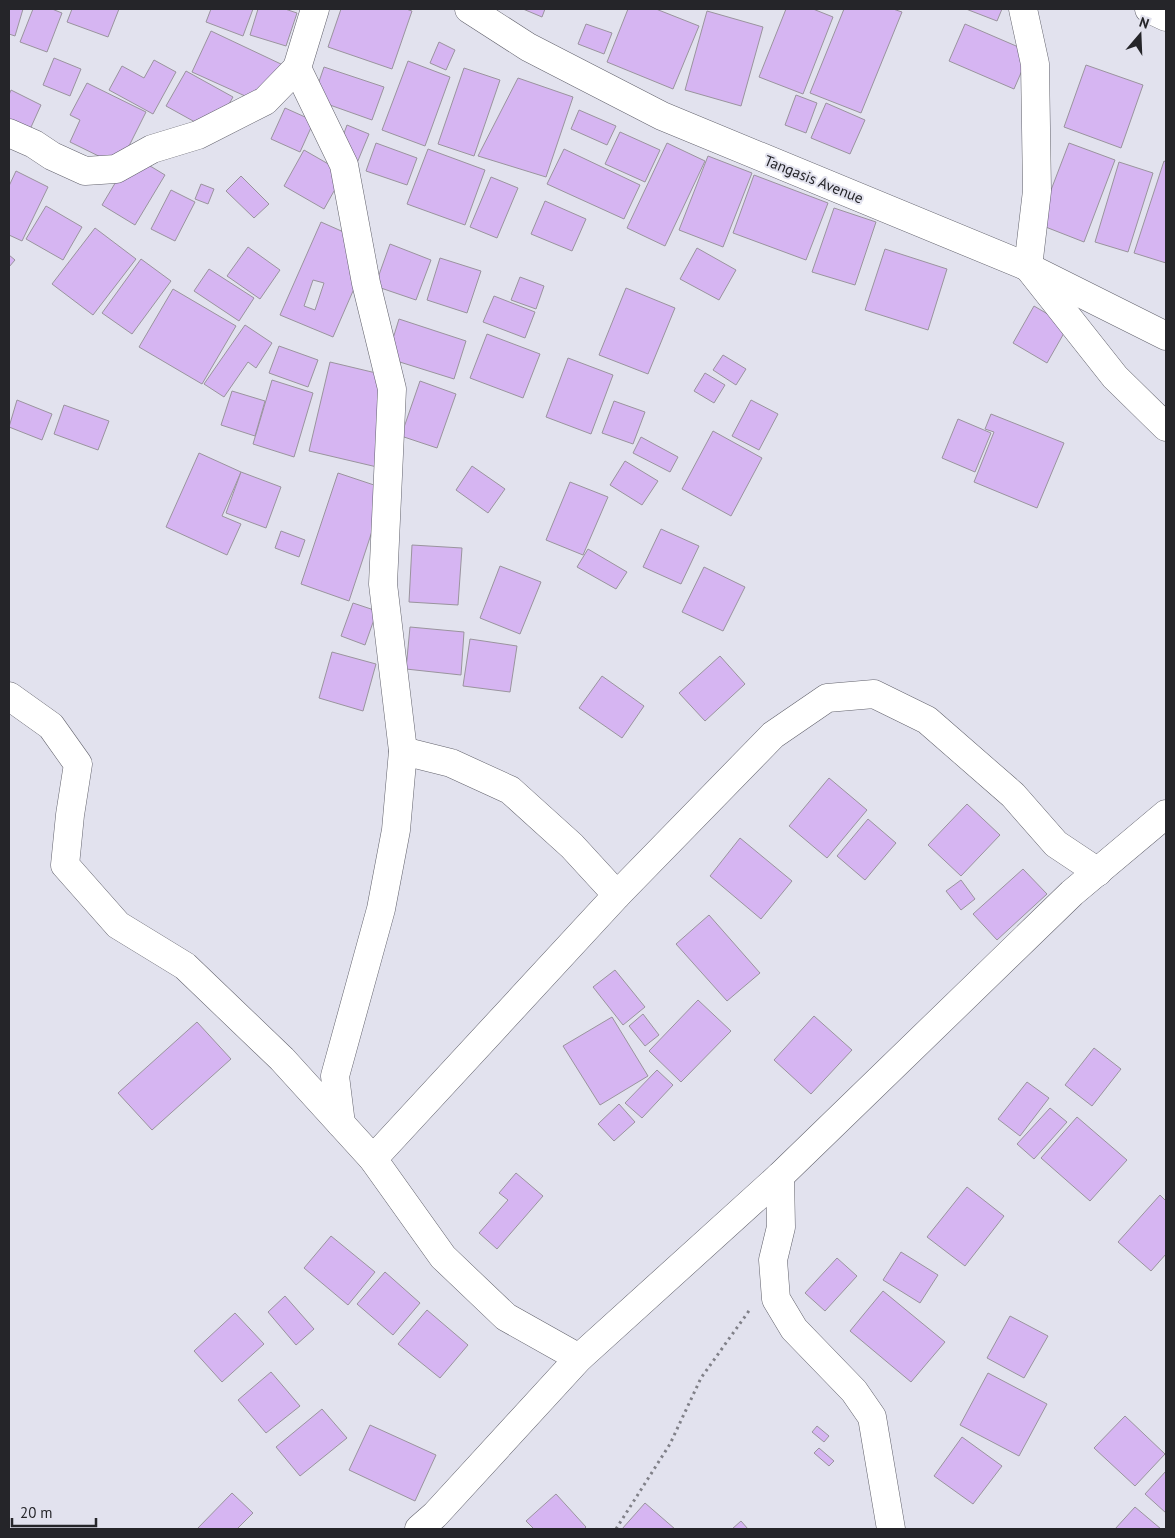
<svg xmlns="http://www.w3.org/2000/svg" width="1175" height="1538" viewBox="0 0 1175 1538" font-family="'PT Sans',sans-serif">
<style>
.building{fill:#d6b5f2;stroke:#9a949e;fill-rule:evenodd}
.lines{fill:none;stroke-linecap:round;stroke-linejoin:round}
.minor-casing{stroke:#62626c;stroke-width:29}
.path{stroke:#808088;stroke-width:3;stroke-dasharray:2.5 4;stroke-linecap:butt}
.minor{stroke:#fff;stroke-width:28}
.labels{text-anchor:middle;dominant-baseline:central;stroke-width:4;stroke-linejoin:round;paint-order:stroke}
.street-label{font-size:15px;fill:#252529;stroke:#e2e2ee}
</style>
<rect width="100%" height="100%" fill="#e2e2ee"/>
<g class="building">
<polygon points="9,9 23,9 15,36 9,34"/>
<polygon points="33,9 52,9 62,13 47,52 20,42"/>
<polygon points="72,9 119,9 108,37 67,22"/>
<polygon points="211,9 253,9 243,36 206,22"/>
<polygon points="258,9 285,9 297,13 286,46 250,35"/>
<polygon points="341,9 406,9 412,11 392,69 328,47"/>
<polygon points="523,9 545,9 542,17"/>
<polygon points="628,9 656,9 699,26 673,89 607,62"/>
<polygon points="786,9 813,9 833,17 803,94 759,77"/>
<polygon points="844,9 893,9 902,12 861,113 810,93"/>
<polygon points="966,9 1002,9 997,21"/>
<polygon points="707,11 763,27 741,106 685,90"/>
<polygon points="586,24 612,33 604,54 578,44"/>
<polygon points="965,24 1030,52 1014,89 949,61"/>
<polygon points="211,31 283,65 265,105 192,72"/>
<polygon points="439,42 455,50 446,70 430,63"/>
<polygon points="54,58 81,69 70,96 43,85"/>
<polygon points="154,60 176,72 153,114 109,90 122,66 144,78"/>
<polygon points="408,61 450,77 425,146 382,130"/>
<polygon points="1086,65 1143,85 1121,148 1064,127"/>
<polygon points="324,67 384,87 372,120 313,99"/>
<polygon points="464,68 500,80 474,156 438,144"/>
<polygon points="186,71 233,97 213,132 166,106"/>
<polygon points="518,78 573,97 546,177 478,156"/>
<polygon points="87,83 146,112 119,166 70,142 80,120 70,115"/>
<polygon points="11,90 41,105 27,136 9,127 9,95"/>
<polygon points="796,95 817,103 806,133 785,125"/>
<polygon points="826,103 865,120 850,154 811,138"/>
<polygon points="285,108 314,121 300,152 271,139"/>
<polygon points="579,110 616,126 607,145 571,129"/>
<polygon points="347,125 369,134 357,163 336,155"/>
<polygon points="620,132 660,150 645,182 605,164"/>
<polygon points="376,143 417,158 407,185 366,171"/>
<polygon points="667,143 705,161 665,246 627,228"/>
<polygon points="1069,143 1115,160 1084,242 1038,224"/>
<polygon points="428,149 485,170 465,225 407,204"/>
<polygon points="564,149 640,185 624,219 547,184"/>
<polygon points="304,150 344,173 324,209 284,186"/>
<polygon points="132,155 165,175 135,225 102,205"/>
<polygon points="708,156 752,173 723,247 679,230"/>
<polygon points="1164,161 1166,162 1166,263 1134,253"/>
<polygon points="1119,162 1153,173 1128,252 1095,242"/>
<polygon points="16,171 48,187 22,241 9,235 9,186"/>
<polygon points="754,175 828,203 806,260 733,233"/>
<polygon points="241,176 269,204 254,218 226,191"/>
<polygon points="491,177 518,188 497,238 470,227"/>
<polygon points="201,184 214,189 208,204 195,199"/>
<polygon points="171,190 195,202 175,241 151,229"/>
<polygon points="545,201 586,219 572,251 531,234"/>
<polygon points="46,206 82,227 63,260 26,239"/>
<polygon points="834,208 876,222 855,285 812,272"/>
<path d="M 321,222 L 373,245 L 333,337 L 280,315 ZM 313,280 L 324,283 L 315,310 L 304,306 Z"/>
<polygon points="95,228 136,259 93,315 52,284"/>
<polygon points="390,244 431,260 416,300 375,286"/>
<polygon points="248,247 280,270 260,299 227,276"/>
<polygon points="697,248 736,270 719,300 680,279"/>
<polygon points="885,249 947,269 928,330 865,310"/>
<polygon points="9,255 15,260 9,267"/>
<polygon points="440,258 481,271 467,313 427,300"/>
<polygon points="141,259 171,281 132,334 102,313"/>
<polygon points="209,269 254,298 239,321 194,291"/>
<polygon points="520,277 544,286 536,309 511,300"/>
<polygon points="626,288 675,308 648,374 599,355"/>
<polygon points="173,289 236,326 202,384 139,347"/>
<polygon points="494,296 535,312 525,338 483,322"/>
<polygon points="1034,306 1068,326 1047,363 1013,343"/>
<polygon points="399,319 466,341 454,379 387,358"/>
<polygon points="245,325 272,343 256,368 248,362 224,397 204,384"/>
<polygon points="487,334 540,354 523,398 470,378"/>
<polygon points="279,346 318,360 308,387 269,373"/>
<polygon points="723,355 746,369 736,385 713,370"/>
<polygon points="568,358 613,375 591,434 546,417"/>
<polygon points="330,362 397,378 377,467 309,451"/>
<polygon points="705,373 725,385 714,403 694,391"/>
<polygon points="272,380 313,393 294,457 253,444"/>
<polygon points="420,381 456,394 437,448 401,436"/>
<polygon points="232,391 265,401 255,436 221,425"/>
<polygon points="17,400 52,414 42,440 9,427"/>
<polygon points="751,400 778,414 759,450 732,436"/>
<polygon points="614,401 645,412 633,444 602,433"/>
<polygon points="64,405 109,421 98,450 54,434"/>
<polygon points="991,414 1064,443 1037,508 974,482 994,432 985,429"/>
<polygon points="958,419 991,433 975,472 942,458"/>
<polygon points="713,431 762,458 731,516 682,489"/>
<polygon points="641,437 678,457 670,472 633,453"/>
<polygon points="199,453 241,472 222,516 241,524 227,555 166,527"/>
<polygon points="625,461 658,481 642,505 610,485"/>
<polygon points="472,466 505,489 488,513 456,490"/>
<polygon points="241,472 281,487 266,528 226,513"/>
<polygon points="338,473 386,489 349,601 301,584"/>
<polygon points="570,482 608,497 583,555 546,540"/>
<polygon points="661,529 699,546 681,584 643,567"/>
<polygon points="281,531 305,540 299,557 275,548"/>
<polygon points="412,545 462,548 458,605 409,602"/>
<polygon points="588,549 627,572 616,589 577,567"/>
<polygon points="500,566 541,582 520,634 480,618"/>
<polygon points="704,567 745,587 723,631 682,612"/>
<polygon points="353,603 377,611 365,645 341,636"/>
<polygon points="410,627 464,632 461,675 406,669"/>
<polygon points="470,639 517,646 510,692 463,686"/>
<polygon points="332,652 376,664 363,711 319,698"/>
<polygon points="720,656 745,684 705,721 679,693"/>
<polygon points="602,676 644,706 622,738 579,708"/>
<polygon points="829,778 867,810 827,858 789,826"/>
<polygon points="967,804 1000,835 961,876 928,845"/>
<polygon points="868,819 896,843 865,880 837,856"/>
<polygon points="740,838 792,881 761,919 710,876"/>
<polygon points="1023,869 1047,894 997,940 973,914"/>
<polygon points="961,880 975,899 961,910 946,891"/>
<polygon points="709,915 760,973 727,1001 676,944"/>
<polygon points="615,970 645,1007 623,1025 593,987"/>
<polygon points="698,1000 731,1031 681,1082 649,1051"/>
<polygon points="643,1014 659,1035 645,1046 629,1026"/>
<polygon points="814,1016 852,1050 811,1094 774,1060"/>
<polygon points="612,1017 648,1076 600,1105 563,1046"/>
<polygon points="197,1022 231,1059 152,1130 118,1093"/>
<polygon points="1094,1048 1121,1069 1092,1106 1065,1085"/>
<polygon points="657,1070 673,1085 642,1118 625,1103"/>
<polygon points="1027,1082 1049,1098 1020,1136 998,1119"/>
<polygon points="619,1104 635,1122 614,1141 598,1124"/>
<polygon points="1050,1108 1067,1122 1034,1159 1017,1144"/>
<polygon points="1077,1117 1127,1160 1090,1201 1041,1158"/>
<polygon points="516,1173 543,1196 497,1249 479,1233 508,1200 499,1193"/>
<polygon points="967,1187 1004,1216 965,1266 927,1237"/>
<polygon points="1160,1195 1166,1201 1166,1254 1151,1271 1118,1242"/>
<polygon points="331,1236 375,1272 348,1305 304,1268"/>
<polygon points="901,1252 938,1275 920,1303 883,1280"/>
<polygon points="837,1258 857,1276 825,1311 805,1293"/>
<polygon points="385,1272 420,1303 393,1335 357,1304"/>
<polygon points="883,1291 945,1342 911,1382 850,1331"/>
<polygon points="285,1296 314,1329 296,1345 268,1312"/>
<polygon points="427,1310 468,1345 440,1378 398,1344"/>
<polygon points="235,1313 264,1344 222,1382 194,1351"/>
<polygon points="1010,1316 1048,1336 1024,1378 987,1358"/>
<polygon points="271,1372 300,1406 266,1433 238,1400"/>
<polygon points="988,1373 1047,1404 1019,1456 960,1425"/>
<polygon points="322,1409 347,1438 300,1476 276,1447"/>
<polygon points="1125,1416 1165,1454 1135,1486 1094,1448"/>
<polygon points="370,1425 436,1455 415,1501 349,1470"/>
<polygon points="817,1426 829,1436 824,1442 812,1432"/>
<polygon points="962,1437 1002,1466 973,1504 934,1476"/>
<polygon points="819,1448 834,1461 829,1466 814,1453"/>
<polygon points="1166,1471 1166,1513 1145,1494"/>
<polygon points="232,1493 253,1513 237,1529 197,1529"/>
<polygon points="556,1494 586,1527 584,1529 534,1529 526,1521"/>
<polygon points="645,1503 675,1529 622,1529"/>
<polygon points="1135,1507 1161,1529 1115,1529"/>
<polygon points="741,1521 748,1529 732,1529"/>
</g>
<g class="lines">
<g class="minor-casing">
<g id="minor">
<polyline points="315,9 297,68 344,165 366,283 392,389 383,584 403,751 396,830 381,909 335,1076 341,1124"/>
<polyline points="469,9 528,47 662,116 1028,267 1166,336"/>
<polyline points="1023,9 1035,64 1037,191 1028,267 1115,377 1166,427"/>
<polyline points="1149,9 1166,17"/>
<polyline points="9,133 34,144 52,156 85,171 116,169 152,149 198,135 265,101 297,68"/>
<polyline points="9,696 51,726 78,764 70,815 65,865 118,925 185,966 282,1059 373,1159 443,1257 506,1317 579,1358"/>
<polyline points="403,751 451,763 510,790 572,846 617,895"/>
<polyline points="373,1159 617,895 773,735 827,698 874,694 927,720 1013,795 1056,844 1098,872"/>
<polyline points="780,1176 781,1227 773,1260 776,1299 794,1329 854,1391 872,1417 891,1529"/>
<polyline points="419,1529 435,1515 579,1358 780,1176 1072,893 1166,814"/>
</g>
</g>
<polyline class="path" points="616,1529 670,1444 701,1378 751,1308"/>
<use href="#minor" class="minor"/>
</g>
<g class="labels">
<g class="street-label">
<text transform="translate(814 179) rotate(22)">Tangasis Avenue</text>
</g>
</g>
<rect width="1175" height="1538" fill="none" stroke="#252529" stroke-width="20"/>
<g transform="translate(1140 35) rotate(19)" stroke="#e2e2ee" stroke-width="4" paint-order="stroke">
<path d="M0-4L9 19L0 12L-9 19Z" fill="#252529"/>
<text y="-8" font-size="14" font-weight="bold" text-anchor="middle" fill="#252529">N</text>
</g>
<path d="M12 1518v8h84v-8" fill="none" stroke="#252529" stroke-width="2.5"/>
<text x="20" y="1518" font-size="15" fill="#252529" stroke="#e2e2ee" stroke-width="4" paint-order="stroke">20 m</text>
</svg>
